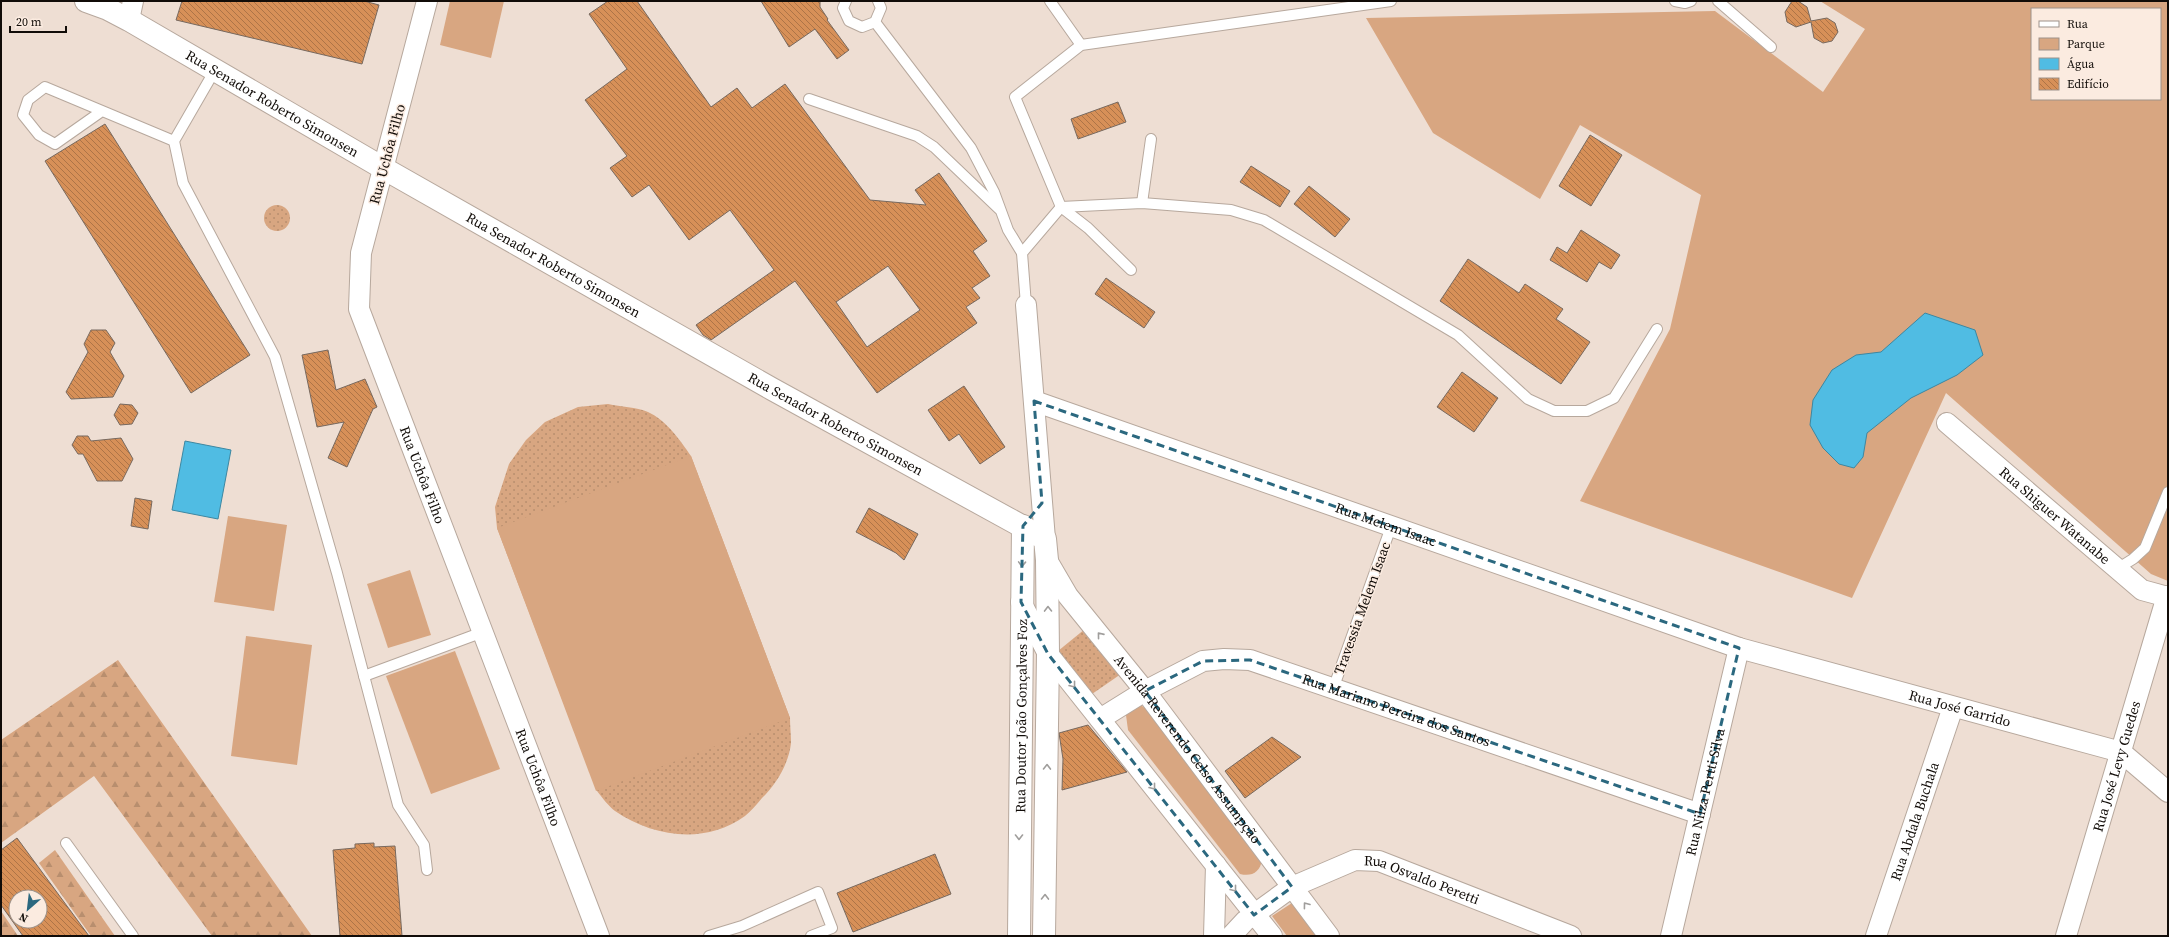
<svg xmlns="http://www.w3.org/2000/svg" width="2169" height="937" viewBox="0 0 2169 937" font-family="'Source Serif 4',serif">
<style>
.grass{fill:url(#grass-dots)}
.forest{fill:url(#forest-firs)}
.park{fill:#d8a681;fill-rule:evenodd}
.water{fill:#50bce3;stroke:#3d87a1}
.building{fill:url(#building-back-hatch);stroke:#77695f;fill-rule:evenodd}
.lines{fill:none;stroke-linecap:round;stroke-linejoin:round}
.service-casing{stroke:#b7a89d;stroke-width:12}
.minor-casing{stroke:#b7a89d;stroke-width:22}
.tertiary-casing{stroke:#b7a89d;stroke-width:24}
.service{stroke:#fff;stroke-width:10}
.minor{stroke:#fff;stroke-width:20}
.tertiary{stroke:#fff;stroke-width:22}
.oneway{stroke:#a09e9c}
.marked{fill:none;stroke:#2b687f;stroke-width:3;stroke-dasharray:8 5;stroke-linejoin:round}
.labels{text-anchor:middle;dominant-baseline:central;stroke-width:3;stroke-linejoin:round;paint-order:stroke}
.street-label{font-size:14px;fill:#110c08;stroke:#fbebe0}
</style>
<defs>
<pattern id="grass-dots" width="8" height="8" patternUnits="userSpaceOnUse"><rect width="8" height="8" fill="#d8a681"/><path d="M2 2h.1M6 6h.1" fill="none" stroke="#b88e6e" stroke-width="1.8" stroke-linecap="round"/></pattern>
<pattern id="forest-firs" width="22" height="20" patternUnits="userSpaceOnUse"><rect width="22" height="20" fill="#d8a681"/><path d="M5 1l3.5 6h-7zM16 11l3.5 6h-7z" fill="#b88e6e"/></pattern>
<pattern id="building-back-hatch" width="6" height="6" patternUnits="userSpaceOnUse"><rect width="6" height="6" fill="#d79058"/><path d="M-1 5l2 2M0 0l6 6M5-1l2 2" fill="none" stroke="#ad7447"/></pattern>
</defs>
<rect width="100%" height="100%" fill="#eeded3"/>
<g class="grass">
<circle cx="277" cy="218" r="13"/>
<path d="M 608,404 C 621,407 636,407 648,412 C 666,420 680,440 691,456 L 790,718 C 790,726 791,735 791,743 C 789,763 776,785 762,798 C 757,804 751,811 745,816 C 705,845 653,837 615,811 C 608,806 602,797 597,791 L 497,528 L 495,507 L 509,464 L 526,440 L 545,422 L 578,407 Z"/>
<polygon points="1085,629 1121,674 1092,694 1058,651"/>
</g>
<g class="forest">
<polygon points="118,660 312,936 212,936 94,776 1,843 1,740"/>
<polygon points="55,850 115,936 91,936 39,863"/>
<polygon points="1,911 18,936 1,936"/>
</g>
<g class="park">
<polygon points="450,1 504,1 491,58 440,45"/>
<path d="M 1820,1 L 2168,1 L 2168,581 L 2151,574 L 1946,393 L 1852,598 L 1580,501 L 1670,329 L 1701,195 L 1580,125 L 1540,199 L 1433,133 L 1366,18 L 1715,11 L 1823,92 L 1865,29 ZM 2032,9 L 2160,9 L 2160,99 L 2032,99 Z"/>
<polygon points="691,456 790,718 596,791 497,528"/>
<polygon points="228,516 287,525 274,611 214,602"/>
<polygon points="410,570 431,635 388,648 367,584"/>
<polygon points="246,636 312,645 297,765 231,756"/>
<polygon points="455,651 500,769 431,794 386,676"/>
<path d="M 1135,706 L 1142,706 L 1149,711 L 1262,860 C 1260,872 1252,877 1240,874 L 1128,730 L 1126,715 Z"/>
<polygon points="1292,903 1317,936 1287,936 1272,916"/>
</g>
<g class="water">
<polygon points="1925,313 1975,330 1983,355 1957,375 1911,398 1867,433 1863,457 1854,468 1839,464 1823,448 1810,425 1813,400 1832,370 1856,355 1881,352"/>
<polygon points="185,441 231,450 218,519 172,510"/>
</g>
<g class="building">
<polygon points="182,1 364,1 379,5 362,64 176,20"/>
<path d="M 608,1 L 637,1 L 711,107 L 737,88 L 752,108 L 785,84 L 870,200 L 926,205 L 915,190 L 939,173 L 987,241 L 973,251 L 990,276 L 972,288 L 980,298 L 966,307 L 977,323 L 877,393 L 795,281 L 711,340 L 703,335 L 696,325 L 774,270 L 730,210 L 689,240 L 649,185 L 632,197 L 610,168 L 627,156 L 585,100 L 627,69 L 589,14 ZM 888,266 L 920,310 L 867,347 L 836,302 Z"/>
<polygon points="761,1 820,1 820,7 828,19 827,20 849,50 837,59 815,29 789,47"/>
<polygon points="1792,1 1798,1 1807,7 1811,21 1827,18 1835,23 1838,32 1832,41 1823,43 1814,38 1811,22 1796,27 1787,22 1785,12"/>
<polygon points="1118,102 1126,122 1078,139 1071,119"/>
<polygon points="105,124 250,355 191,393 45,161"/>
<polygon points="1590,135 1622,155 1591,206 1559,186"/>
<polygon points="1251,166 1290,191 1280,207 1240,182"/>
<polygon points="1309,186 1350,219 1335,237 1294,204"/>
<polygon points="1581,230 1620,255 1611,269 1599,262 1587,282 1550,260 1557,247 1567,253"/>
<polygon points="1468,259 1519,293 1525,284 1563,309 1556,319 1590,342 1561,384 1440,301"/>
<polygon points="1106,278 1155,312 1144,328 1095,294"/>
<polygon points="91,330 106,330 115,343 110,352 124,376 113,397 71,399 66,392 88,352 84,344"/>
<polygon points="328,350 336,390 365,379 377,407 373,409 347,467 328,458 344,422 317,427 302,355"/>
<polygon points="1462,372 1498,398 1474,432 1437,407"/>
<polygon points="964,386 1005,447 980,464 959,434 949,441 928,410"/>
<polygon points="120,404 132,405 138,413 132,424 120,425 114,415"/>
<polygon points="77,436 88,436 91,441 121,438 133,459 122,481 97,481 83,454 78,454 72,445"/>
<polygon points="135,498 152,501 148,529 131,526"/>
<polygon points="869,508 918,534 904,560 896,553 856,532"/>
<polygon points="1088,725 1127,772 1062,790 1063,759 1059,733"/>
<polygon points="1272,737 1301,757 1245,798 1225,771"/>
<path d="M 17,838 L 89,936 L 23,936 L 1,905 L 1,850 ZM 16,897 L 40,897 L 40,921 L 16,921 Z"/>
<polygon points="374,843 374,847 395,846 402,936 340,936 333,850 355,848 355,844"/>
<polygon points="935,854 951,894 853,932 837,893"/>
</g>
<g class="lines">
<g class="service-casing">
<g id="service">
<polyline points="846,1 843,8 849,21 862,27 875,22 881,8 878,1"/>
<polyline points="1050,1 1081,45"/>
<polyline points="1675,1 1685,3 1691,1"/>
<polyline points="1718,1 1771,47"/>
<polyline points="875,22 971,148 994,192 1008,230 1022,253"/>
<polyline points="215,70 174,141 183,183 275,357 337,573 398,805 424,845 427,870"/>
<polyline points="809,99 917,136 934,147 999,209"/>
<polyline points="102,111 55,144 39,135 23,115 28,100 45,87 174,141"/>
<polyline points="1142,203 1151,139"/>
<polyline points="1131,270 1088,228 1061,207 1015,97 1081,45 1391,1"/>
<polyline points="1026,305 1022,253 1061,207 1142,203 1231,210 1264,220 1458,335 1528,399 1554,411 1587,411 1614,398 1657,329"/>
<polyline points="2117,569 2133,559 2145,548 2168,492"/>
<polyline points="364,676 483,632"/>
<polyline points="1333,689 1391,527"/>
<polyline points="66,843 133,936"/>
<polyline points="709,936 742,926 818,892 832,928 811,936"/>
</g>
</g>
<g class="minor-casing">
<g id="minor">
<path id="s1" d="M 427,1 L 361,253 L 359,309 L 599,936"/>
<polyline points="129,20 133,1"/>
<polyline points="1026,305 1045,539"/>
<path id="s2" d="M 1034,401 L 1739,648 L 2121,752 L 2168,792"/>
<path id="s3" d="M 1947,423 L 2142,590 L 2168,597"/>
<path id="s4" d="M 1047,560 L 1068,596 L 1145,691 L 1329,936"/>
<polyline points="1021,602 1048,654 1272,936"/>
<path id="s5" d="M 1100,719 L 1145,691 L 1203,661 L 1224,659 L 1250,660 L 1700,814"/>
<polyline points="1214,936 1216,865"/>
<path id="s6" d="M 1231,936 L 1245,921 L 1292,887 L 1355,860 L 1379,861 L 1571,936"/>
<path id="s7" d="M 1671,936 L 1739,648"/>
<path id="s8" d="M 1876,936 L 1953,707"/>
<path id="s9" d="M 2066,936 L 2167,596"/>
</g>
</g>
<g class="tertiary-casing">
<g id="tertiary">
<path id="s10" d="M 86,1 L 108,9 L 129,20 L 383,168 L 772,389 L 1045,539 L 1047,560 L 1048,654 L 1044,936"/>
<path id="s11" d="M 1019,936 L 1023,526"/>
</g>
</g>
<use href="#service" class="service"/>
<use href="#minor" class="minor"/>
<use href="#tertiary" class="tertiary"/>
</g>
<defs><path id="oneway-chevron" d="M-2-3.5L2.5 0L-2 3.5" fill="none" stroke-width="1.6" stroke-linecap="round" stroke-linejoin="round"/></defs>
<g class="oneway">
<use href="#oneway-chevron" transform="translate(1022 564) rotate(92)"/>
<use href="#oneway-chevron" transform="translate(1048 609) rotate(-91)"/>
<use href="#oneway-chevron" transform="translate(1100 635) rotate(-129)"/>
<use href="#oneway-chevron" transform="translate(1073 685) rotate(52)"/>
<use href="#oneway-chevron" transform="translate(1047 767) rotate(-89)"/>
<use href="#oneway-chevron" transform="translate(1153 787) rotate(52)"/>
<use href="#oneway-chevron" transform="translate(1019 837) rotate(90)"/>
<use href="#oneway-chevron" transform="translate(1234 889) rotate(52)"/>
<use href="#oneway-chevron" transform="translate(1045 897) rotate(-89)"/>
<use href="#oneway-chevron" transform="translate(1306 905) rotate(-127)"/>
</g>
<path class="marked" d="M 1034,401 L 1739,648 L 1700,814 L 1250,660 L 1203,661 L 1145,691 L 1292,887 L 1254,915 L 1048,654 L 1021,602 L 1023,526 L 1042,503 Z"/>
<g class="labels">
<g class="street-label">
<text stroke="none"><textPath href="#s10" startOffset="213">Rua Senador Roberto Simonsen</textPath></text>
<text transform="translate(387 154) rotate(-75)">Rua Uchôa Filho</text>
<text stroke="none"><textPath href="#s10" startOffset="537">Rua Senador Roberto Simonsen</textPath></text>
<text stroke="none"><textPath href="#s10" startOffset="861">Rua Senador Roberto Simonsen</textPath></text>
<text stroke="none"><textPath href="#s1" startOffset="494">Rua Uchôa Filho</textPath></text>
<text stroke="none"><textPath href="#s3" startOffset="142">Rua Shiguer Watanabe</textPath></text>
<text stroke="none"><textPath href="#s2" startOffset="373">Rua Melem Isaac</textPath></text>
<text transform="translate(1362 608) rotate(-70)">Travessia Melem Isaac</text>
<text stroke="none"><textPath href="#s2" startOffset="976">Rua José Garrido</textPath></text>
<text stroke="none"><textPath href="#s5" startOffset="320">Rua Mariano Pereira dos Santos</textPath></text>
<text stroke="none"><textPath href="#s11" startOffset="220">Rua Doutor João Gonçalves Foz</textPath></text>
<text stroke="none"><textPath href="#s4" startOffset="236">Avenida Reverendo Celso Assumpção</textPath></text>
<text stroke="none"><textPath href="#s9" startOffset="177">Rua José Levy Guedes</textPath></text>
<text stroke="none"><textPath href="#s1" startOffset="818">Rua Uchôa Filho</textPath></text>
<text stroke="none"><textPath href="#s7" startOffset="148">Rua Nilza Pertti Silva</textPath></text>
<text stroke="none"><textPath href="#s8" startOffset="121">Rua Abdala Buchala</textPath></text>
<text stroke="none"><textPath href="#s6" startOffset="217">Rua Osvaldo Peretti</textPath></text>
</g>
</g>
<rect width="2169" height="937" fill="none" stroke="#110c08" stroke-width="4"/>
<rect x="2031" y="8" width="130" height="92" fill="#fbebe0" stroke="#9d928a"/>
<rect x="2039" y="21" width="20" height="6" fill="#ffffff" stroke="#9d928a"/>
<text x="2067" y="28" font-size="12" fill="#110c08">Rua</text>
<rect x="2039" y="38" width="20" height="12" fill="#d8a681" stroke="#9d928a"/>
<text x="2067" y="48" font-size="12" fill="#110c08">Parque</text>
<rect x="2039" y="58" width="20" height="12" fill="#50bce3" stroke="#9d928a"/>
<text x="2067" y="68" font-size="12" fill="#110c08">Água</text>
<rect x="2039" y="78" width="20" height="12" fill="url(#building-back-hatch)" stroke="#9d928a"/>
<text x="2067" y="88" font-size="12" fill="#110c08">Edifício</text>
<g transform="translate(28 909) rotate(208)"><circle r="19" fill="#fbebe0" stroke="#9d928a"/>
<path d="M0-3L7 15L0 10L-7 15Z" fill="#2b687f"/>
<text y="-6" font-size="11" font-weight="bold" text-anchor="middle" fill="#110c08">N</text>
</g>
<path d="M10 26v6h56v-6" fill="none" stroke="#110c08" stroke-width="2"/>
<text x="16" y="26" font-size="12" fill="#110c08" stroke="#fbebe0" stroke-width="3" paint-order="stroke">20 m</text>
</svg>
